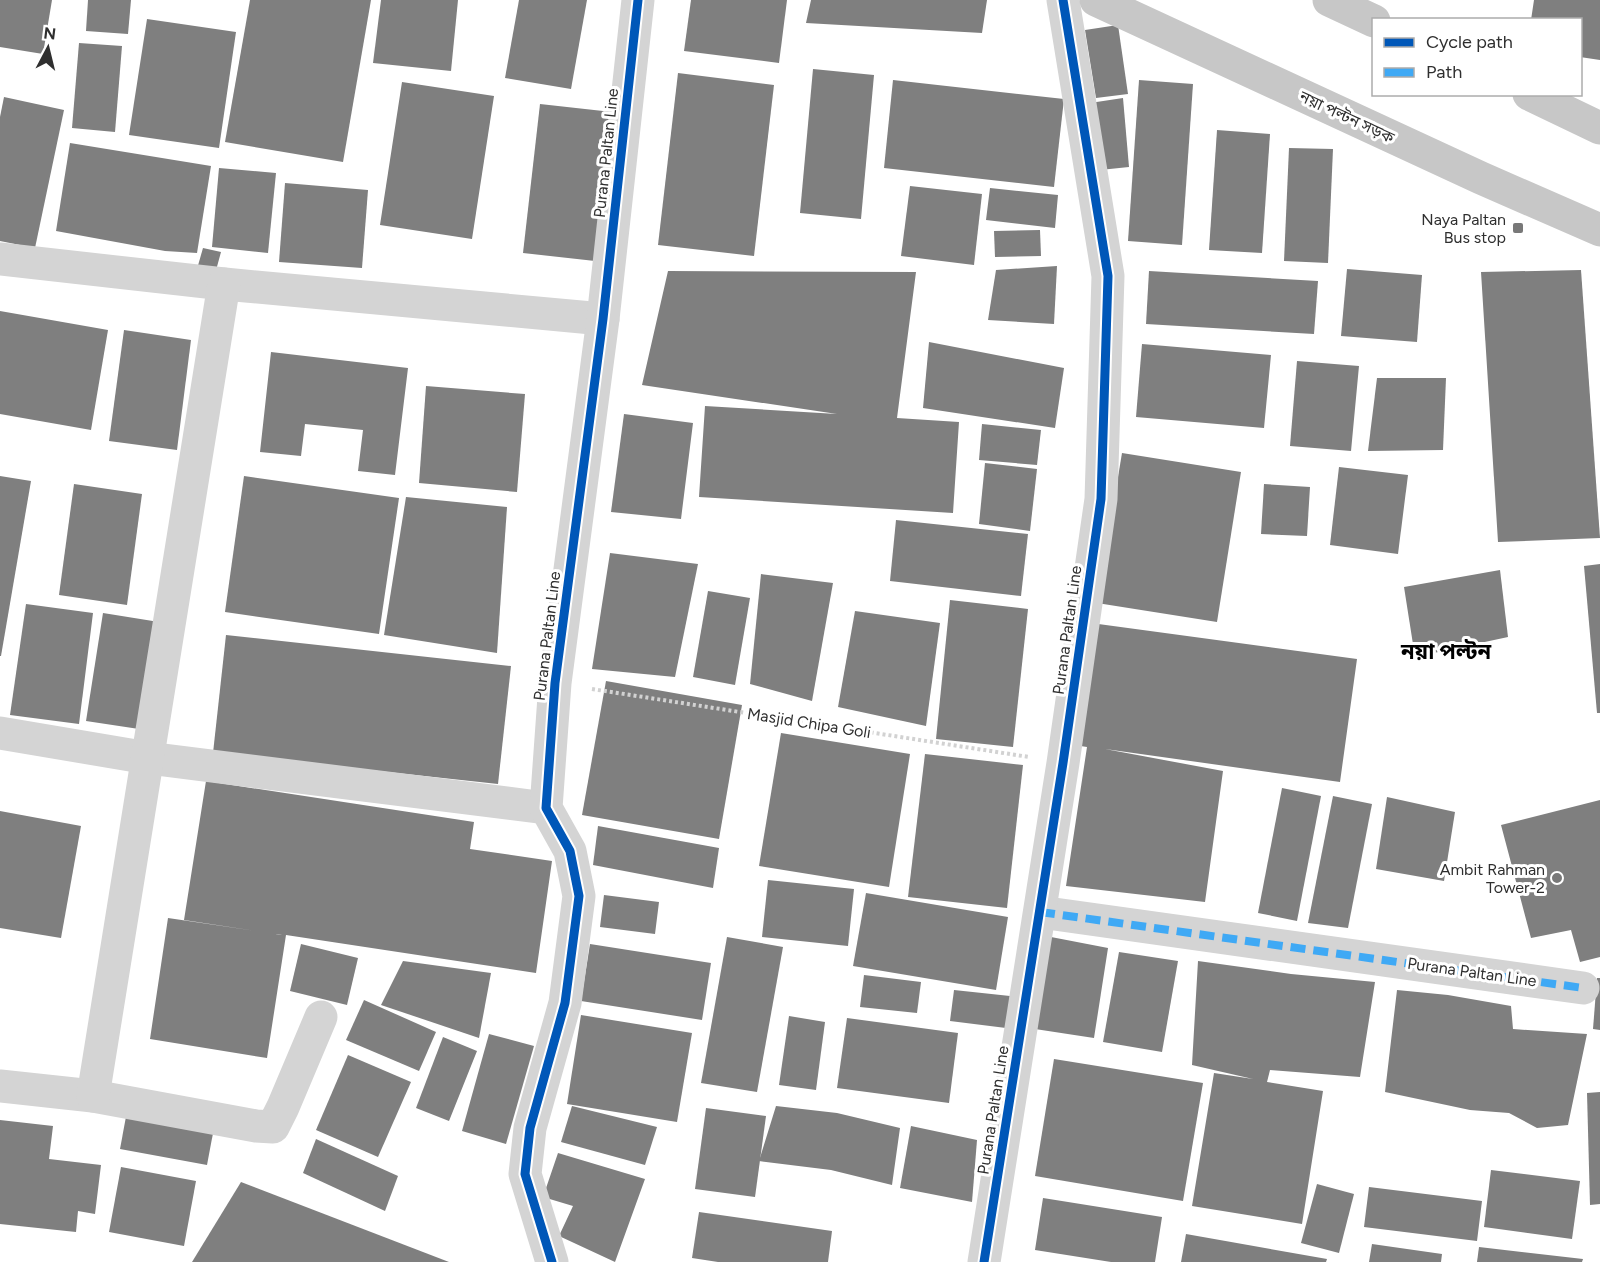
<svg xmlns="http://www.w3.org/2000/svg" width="1600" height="1262" viewBox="0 0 1600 1262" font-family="Figtree,'Noto Sans Bengali',sans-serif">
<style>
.building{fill:#7f7f7f}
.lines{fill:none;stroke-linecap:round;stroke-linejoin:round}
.path{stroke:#d2d2d2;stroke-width:4;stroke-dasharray:3 3;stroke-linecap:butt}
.minor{stroke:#d4d4d4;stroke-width:33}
.primary{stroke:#c7c7c7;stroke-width:33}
.quiet{stroke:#3fa9f5;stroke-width:8;stroke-dasharray:15 8;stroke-linecap:butt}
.cycleway-casing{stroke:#fff;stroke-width:13}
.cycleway{stroke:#0057b8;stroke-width:9}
.poi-dot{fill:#787878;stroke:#fff;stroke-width:2}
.labels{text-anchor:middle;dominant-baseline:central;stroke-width:6;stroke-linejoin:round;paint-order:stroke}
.street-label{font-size:16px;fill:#2f2f2f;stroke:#fff}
.poi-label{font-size:16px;fill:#2f2f2f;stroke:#fff;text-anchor:end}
.district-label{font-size:22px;font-weight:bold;fill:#000;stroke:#fff}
</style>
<rect width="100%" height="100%" fill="#fff"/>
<g class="building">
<polygon points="0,0 52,0 43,54 0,47"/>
<polygon points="88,0 131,0 128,34 86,31"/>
<polygon points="250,0 371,0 343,162 225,142"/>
<polygon points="381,0 458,0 451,71 373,63"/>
<polygon points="519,0 587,0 571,89 505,78"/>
<polygon points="691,0 787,0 779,63 684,51"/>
<polygon points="811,0 987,0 982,33 806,23"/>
<polygon points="1534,0 1600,0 1600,60 1580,57 1580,20 1531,20"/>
<polygon points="147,19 236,32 219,148 129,135"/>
<polygon points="1118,25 1128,94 1096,98 1085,30"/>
<polygon points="79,43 122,46 115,132 72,128"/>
<polygon points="813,69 874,75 861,219 800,213"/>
<polygon points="678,73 774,85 754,256 658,245"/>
<polygon points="893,80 1064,99 1054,187 884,168"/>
<polygon points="1139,80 1193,84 1182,245 1128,241"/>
<polygon points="402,82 494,96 472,239 380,225"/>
<polygon points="4,97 64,110 35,248 0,241 0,117"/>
<polygon points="1123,98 1129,167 1100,170 1090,103"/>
<polygon points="540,104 612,112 595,261 523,253"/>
<polygon points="1217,130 1270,134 1262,253 1209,250"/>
<polygon points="70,143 211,166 197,253 165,251 56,231"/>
<polygon points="1289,148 1333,149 1328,263 1284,261"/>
<polygon points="219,168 276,173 268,253 212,247"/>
<polygon points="285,183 368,190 362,268 279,262"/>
<polygon points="910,186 982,194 974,265 901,256"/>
<polygon points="990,188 1058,195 1055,228 986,220"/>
<polygon points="1040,230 1041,256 995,257 994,231"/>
<polygon points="203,248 221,252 215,274 197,269"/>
<polygon points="1057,266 1054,324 988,320 996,270"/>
<polygon points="1347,269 1422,275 1417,342 1341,336"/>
<polygon points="1581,270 1600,538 1498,542 1481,272"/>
<polygon points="668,271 916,272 897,418 959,422 953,513 699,497 705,406 837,414 642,385"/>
<polygon points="1149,271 1318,281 1314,334 1146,324"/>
<polygon points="0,311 108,330 91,430 0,414"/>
<polygon points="124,330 191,340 177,450 109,441"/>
<polygon points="929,342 1064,368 1055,428 923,408"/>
<polygon points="1142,344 1271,355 1264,428 1136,417"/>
<polygon points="271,352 408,368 395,475 358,471 363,430 305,424 301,456 260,452"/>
<polygon points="1297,361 1359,366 1351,451 1290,446"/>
<polygon points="1377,378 1446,378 1443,450 1368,451"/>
<polygon points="426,386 525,394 517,492 419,483"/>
<polygon points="624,414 693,423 681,519 611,512"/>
<polygon points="982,424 1041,430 1037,465 979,460"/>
<polygon points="1122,453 1241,472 1217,622 1097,603"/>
<polygon points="985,463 1037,469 1030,531 979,524"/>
<polygon points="1339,467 1408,475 1398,554 1330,545"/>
<polygon points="0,476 31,481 1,656 0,656"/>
<polygon points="244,476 399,498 379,634 225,612"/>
<polygon points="74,484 142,494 127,605 59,595"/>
<polygon points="1264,484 1310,487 1307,536 1261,534"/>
<polygon points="406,497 507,507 497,653 384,635"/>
<polygon points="896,520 1028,534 1021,596 890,581"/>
<polygon points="610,553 698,564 675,677 592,669"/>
<polygon points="1600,564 1600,713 1597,713 1584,566"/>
<polygon points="1500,570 1508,637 1415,657 1404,587"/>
<polygon points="761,574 833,583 812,701 750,684"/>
<polygon points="708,591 750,598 735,685 693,677"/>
<polygon points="950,600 1028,609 1013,747 936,739"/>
<polygon points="26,604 93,613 79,724 10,715"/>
<polygon points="855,611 940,623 926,726 838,707"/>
<polygon points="103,613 159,622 139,729 86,721"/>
<polygon points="1091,623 1357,659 1340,782 1105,749 1223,771 1205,902 1066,886 1087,747 1074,745"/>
<polygon points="226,635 511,666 498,784 213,753"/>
<polygon points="606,681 742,705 719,839 582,815"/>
<polygon points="781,733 910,754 889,887 759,866"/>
<polygon points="925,754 1023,765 1007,908 908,897"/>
<polygon points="206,781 474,822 470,849 552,861 536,973 286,935 267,1058 150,1039 168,918 282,935 184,920"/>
<polygon points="1282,788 1321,796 1297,921 1258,913"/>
<polygon points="1333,796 1372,804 1348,928 1308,923"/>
<polygon points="1387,797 1455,812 1444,881 1376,869"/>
<polygon points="1600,800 1600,957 1580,962 1571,930 1531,938 1501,825"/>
<polygon points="0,811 81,826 61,938 0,928"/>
<polygon points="598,826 719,848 713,888 593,865"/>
<polygon points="768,880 854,889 848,946 762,937"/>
<polygon points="866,893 1008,917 996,990 853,966"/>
<polygon points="604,895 659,902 655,934 600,927"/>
<polygon points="727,937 783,947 757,1092 701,1083"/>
<polygon points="1051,937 1108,948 1094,1038 1035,1029"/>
<polygon points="301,944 358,958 347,1005 290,991"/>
<polygon points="590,944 711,963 702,1020 581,1001"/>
<polygon points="1119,952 1178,961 1162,1052 1103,1042"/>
<polygon points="403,961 491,973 479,1038 381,1005"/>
<polygon points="1198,961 1291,974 1375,982 1360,1077 1270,1070 1267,1082 1323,1091 1302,1224 1192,1206 1214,1073 1253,1079 1192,1065"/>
<polygon points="864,975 921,982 917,1013 860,1007"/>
<polygon points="1597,978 1600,978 1600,1030 1593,1029"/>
<polygon points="954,990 1010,996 1006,1028 950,1021"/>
<polygon points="1397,990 1448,995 1511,1006 1513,1029 1587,1034 1568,1125 1537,1128 1509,1113 1470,1110 1385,1092"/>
<polygon points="364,1000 436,1032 419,1071 346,1040"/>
<polygon points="581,1015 692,1033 677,1122 567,1104"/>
<polygon points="789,1016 825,1022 816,1090 779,1085"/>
<polygon points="847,1018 958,1033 949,1103 837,1088"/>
<polygon points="489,1034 534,1046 506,1144 462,1131"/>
<polygon points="443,1037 477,1051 449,1121 416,1108"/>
<polygon points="348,1055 411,1082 378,1157 316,1130"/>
<polygon points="1054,1059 1203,1083 1183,1201 1035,1176"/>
<polygon points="1600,1092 1600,1204 1590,1205 1587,1093"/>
<polygon points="130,1095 217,1112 207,1165 120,1149"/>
<polygon points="572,1106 657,1127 645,1165 561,1142"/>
<polygon points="776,1106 837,1113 900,1128 892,1185 831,1170 759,1161"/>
<polygon points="706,1108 766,1116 755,1197 695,1189"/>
<polygon points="0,1120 53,1126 49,1159 101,1165 95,1214 78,1211 76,1232 0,1224"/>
<polygon points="911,1126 977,1140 972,1202 900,1188"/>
<polygon points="316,1139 398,1176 385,1211 303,1173"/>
<polygon points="558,1153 645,1179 615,1262 559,1236 573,1206 543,1197"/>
<polygon points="121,1167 196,1181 184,1246 109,1232"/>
<polygon points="1491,1170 1580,1181 1572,1239 1484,1227"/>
<polygon points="241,1182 449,1262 192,1262"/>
<polygon points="1317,1184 1354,1194 1339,1253 1301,1243"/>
<polygon points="1369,1187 1482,1201 1477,1241 1364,1227"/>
<polygon points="1043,1198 1162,1217 1155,1262 1111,1262 1035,1250"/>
<polygon points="699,1212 832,1231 828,1262 718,1262 692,1258"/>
<polygon points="1186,1234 1327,1259 1326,1262 1181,1262"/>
<polygon points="1372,1244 1442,1254 1441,1262 1369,1262"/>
<polygon points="1479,1247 1583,1259 1582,1262 1477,1262"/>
</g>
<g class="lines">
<polyline class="path" points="592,689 1029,757"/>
<g class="minor">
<polyline points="0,259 224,284 603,319"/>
<polyline points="0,733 148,758 546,808"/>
<polyline points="1040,912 1583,988"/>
<polyline points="0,1086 93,1096 256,1126 273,1127 283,1107 321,1017"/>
<polyline points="93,1096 224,284"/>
<polyline points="552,1262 525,1174 530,1128 565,1003 579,896 570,851 546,808 555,683 603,319 638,0"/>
<polyline points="984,1262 1063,763 1101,499 1108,276 1063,0"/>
</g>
<g class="primary">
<polyline points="1096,0 1481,178 1600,230"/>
<polyline points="1329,0 1374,21"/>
<polyline points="1529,94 1600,128"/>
</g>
<polyline class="quiet" points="1040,912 1583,988"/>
<g class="cycleway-casing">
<g id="cycleway">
<polyline points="552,1262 525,1174 530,1128 565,1003 579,896 570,851 546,808 555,683 603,319 638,0"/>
<polyline points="984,1262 1063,763 1101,499 1108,276 1063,0"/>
</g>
</g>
<use href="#cycleway" class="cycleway"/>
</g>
<g class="poi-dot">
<rect x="1512" y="222" width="12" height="12" rx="3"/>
<circle cx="1557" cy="878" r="6"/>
</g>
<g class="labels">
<g class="street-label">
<text transform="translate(1347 117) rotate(25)">নয়া পল্টন সড়ক</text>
<text transform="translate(606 153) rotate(-84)">Purana Paltan Line</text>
<text transform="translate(1067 630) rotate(-82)">Purana Paltan Line</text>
<text transform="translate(547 636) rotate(-83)">Purana Paltan Line</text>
<text transform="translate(809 723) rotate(9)">Masjid Chipa Goli</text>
<text transform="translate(1472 972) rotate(8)">Purana Paltan Line</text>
<text transform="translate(993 1110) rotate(-81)">Purana Paltan Line</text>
</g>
<g class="poi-label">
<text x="1506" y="219">Naya Paltan<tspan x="1506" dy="18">Bus stop</tspan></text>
<text x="1545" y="869">Ambit Rahman<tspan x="1545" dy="18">Tower-2</tspan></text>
</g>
<g class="district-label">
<text x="1446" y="651">নয়া পল্টন</text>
</g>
</g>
<rect x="1372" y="18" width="210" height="78" fill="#ffffff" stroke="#acacac" stroke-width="1.5"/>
<rect x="1384" y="38" width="30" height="9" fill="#0057b8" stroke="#acacac" stroke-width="1.5"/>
<text x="1426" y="48" font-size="18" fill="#2f2f2f">Cycle path</text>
<rect x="1384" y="68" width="30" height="9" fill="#3fa9f5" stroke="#acacac" stroke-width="1.5"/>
<text x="1426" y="78" font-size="18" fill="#2f2f2f">Path</text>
<g transform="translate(48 48) rotate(7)" stroke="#ffffff" stroke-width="4.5" paint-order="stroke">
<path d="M0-4.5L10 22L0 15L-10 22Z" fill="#2f2f2f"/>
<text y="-9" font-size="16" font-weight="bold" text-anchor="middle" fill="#2f2f2f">N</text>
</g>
</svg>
